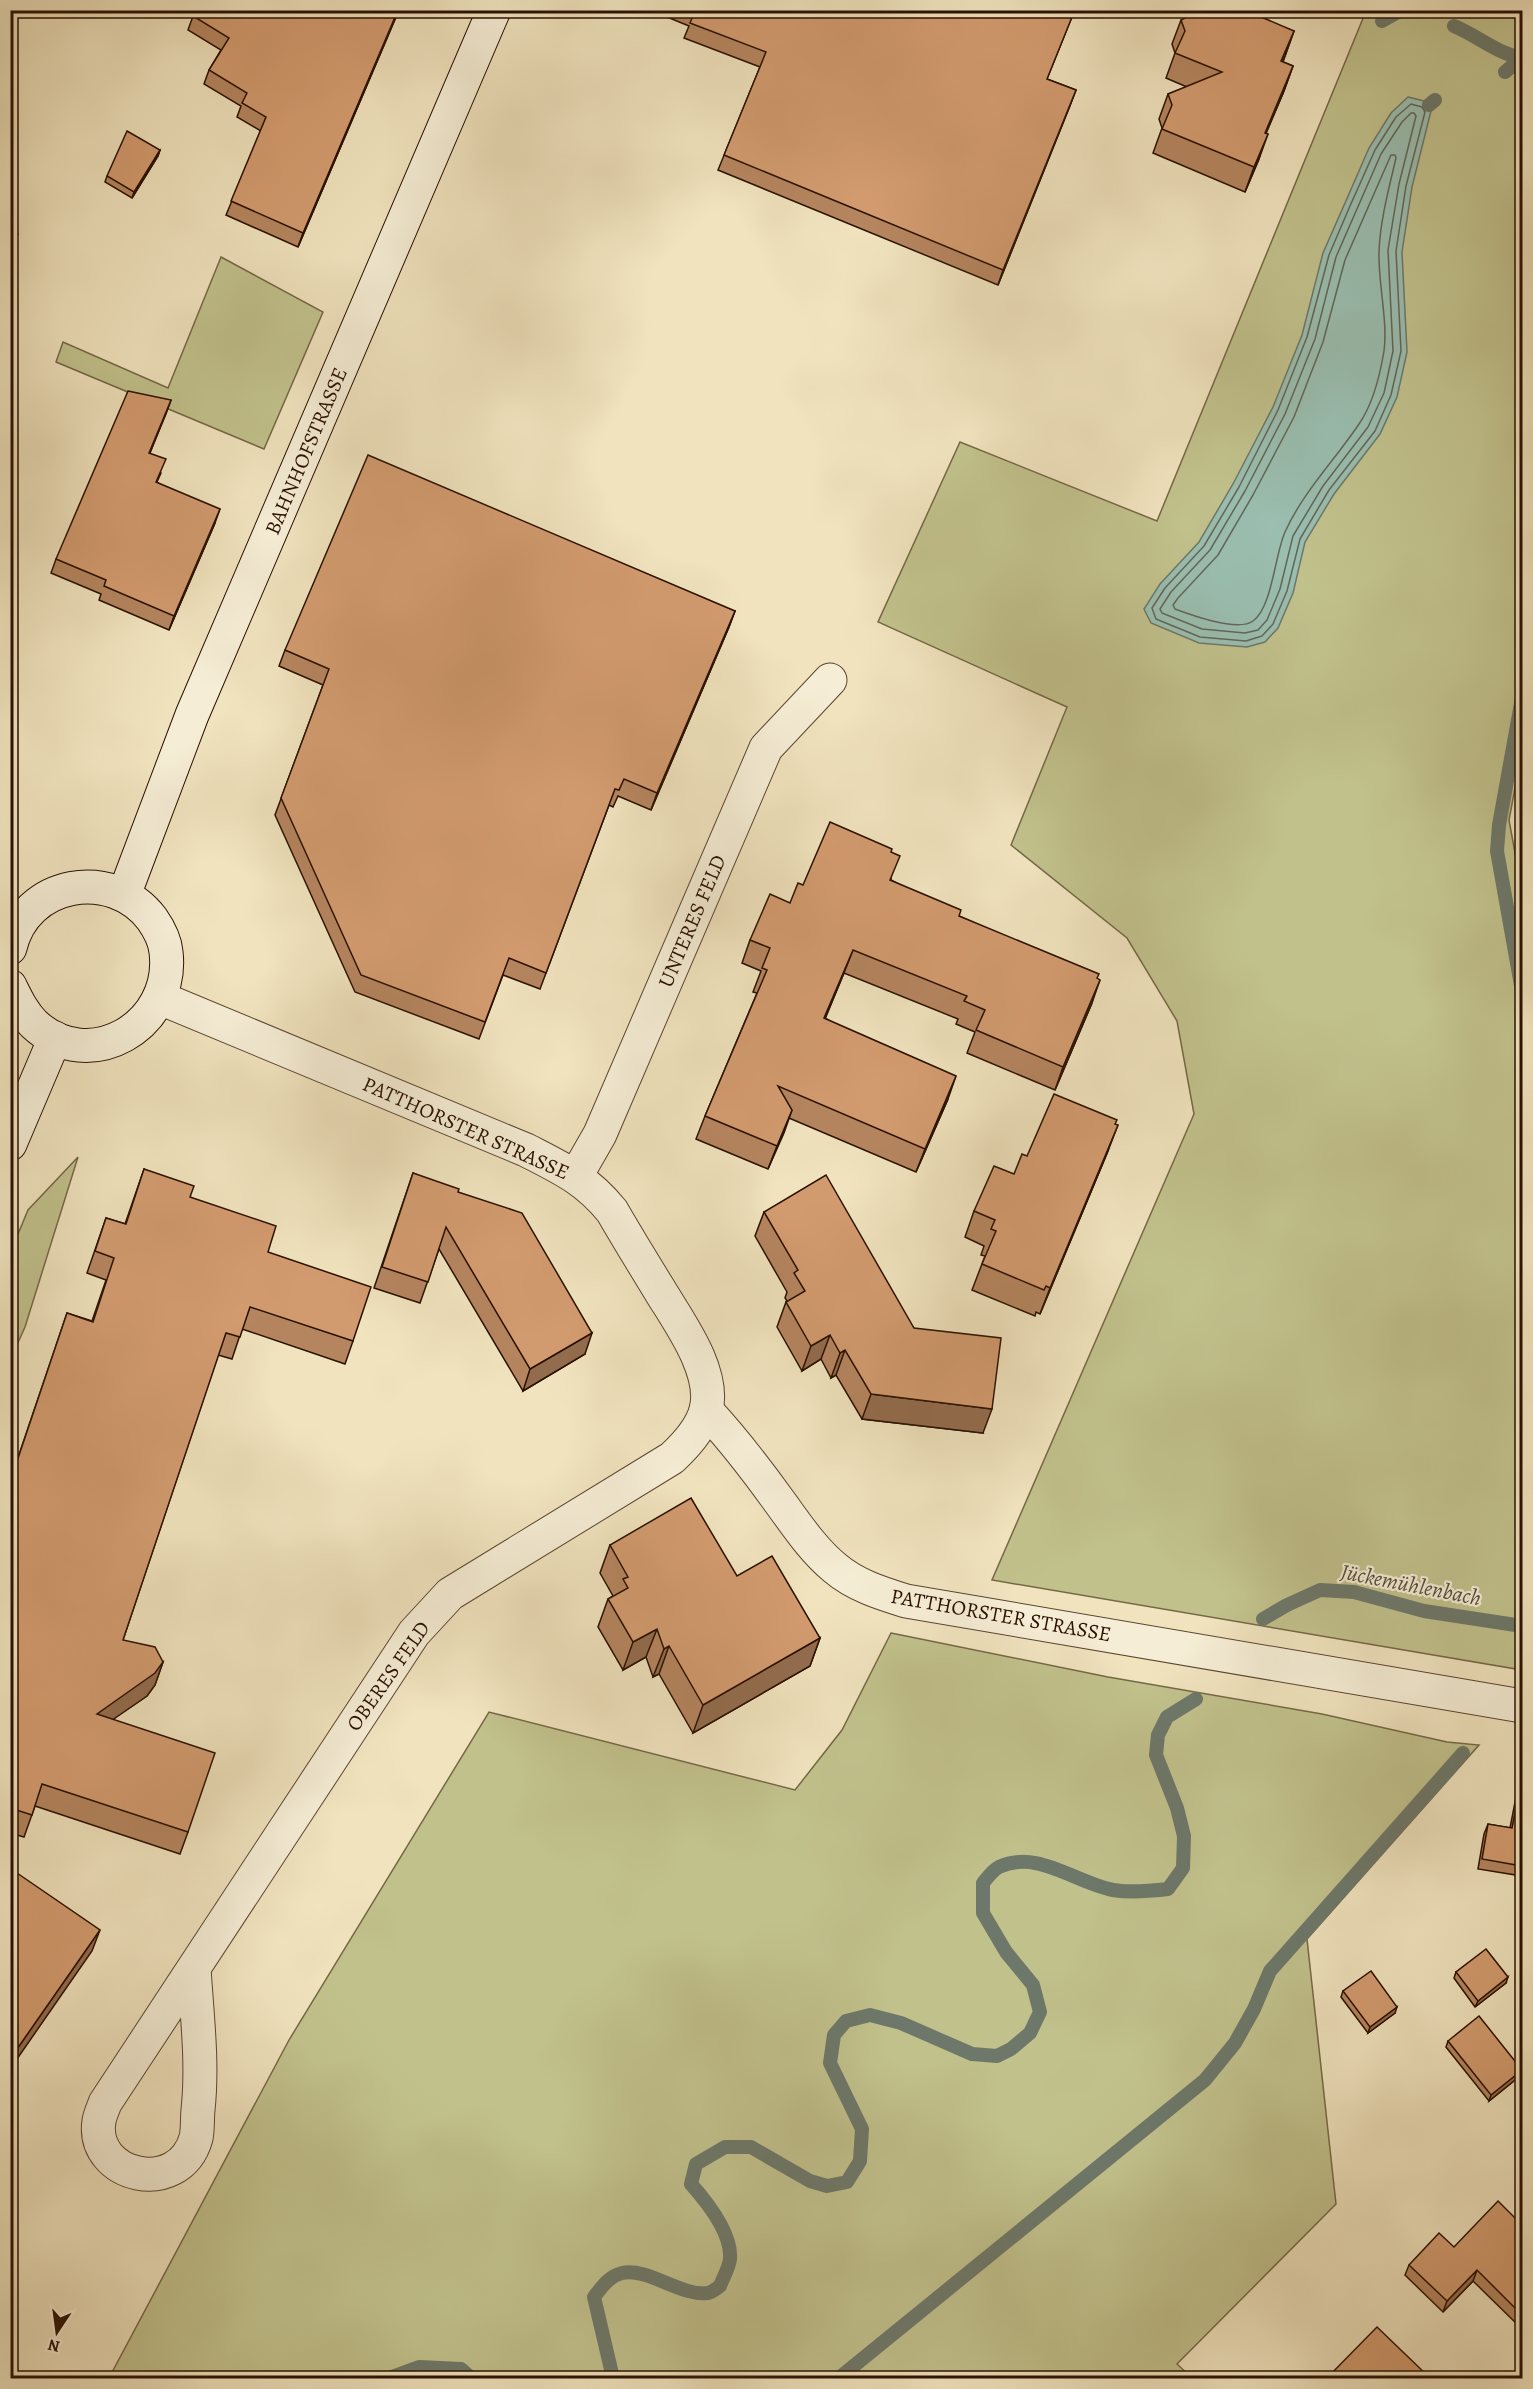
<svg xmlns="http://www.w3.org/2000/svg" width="1533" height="2389" viewBox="0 0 1533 2389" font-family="Alegreya,serif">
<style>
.green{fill:#c1c18c;stroke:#756846;stroke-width:1.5}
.water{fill:#9abeb0;stroke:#6d786a;stroke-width:1.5}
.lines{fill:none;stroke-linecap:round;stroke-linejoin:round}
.shore{stroke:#626758;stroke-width:1.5}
.stream{stroke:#6d786a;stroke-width:14}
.street-casing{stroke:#5b4530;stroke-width:35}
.secondary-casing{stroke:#291000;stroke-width:35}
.street{stroke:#f5edd5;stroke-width:33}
.secondary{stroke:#f5edd5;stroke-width:33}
.wall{fill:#b5855f;stroke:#291000;stroke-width:1.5}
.shaded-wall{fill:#936c4e;stroke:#291000;stroke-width:1.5}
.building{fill:#d29b6f;stroke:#291000;stroke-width:1.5}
.labels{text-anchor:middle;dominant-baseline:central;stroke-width:4.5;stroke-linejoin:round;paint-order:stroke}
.street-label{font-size:21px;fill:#291000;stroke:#f5edd5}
.water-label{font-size:22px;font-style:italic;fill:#514d3e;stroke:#f5edd5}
</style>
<rect width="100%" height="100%" fill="#f0e3be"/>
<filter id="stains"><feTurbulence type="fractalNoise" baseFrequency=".00333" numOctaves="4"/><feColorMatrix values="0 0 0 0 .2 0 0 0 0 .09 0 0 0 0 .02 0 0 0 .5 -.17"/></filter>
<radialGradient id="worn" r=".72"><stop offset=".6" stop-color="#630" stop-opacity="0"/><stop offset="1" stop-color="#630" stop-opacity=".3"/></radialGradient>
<g class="green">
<polygon points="1366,11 1522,11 1522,751 1509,820 1522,891 1522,1670 992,1580 1194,1114 1177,1021 1127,938 1011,845 1067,707 878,622 960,442 1157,521"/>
<polygon points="221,257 323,312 264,449 56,362 63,342 168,388"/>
<polygon points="78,1157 25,1327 11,1358 11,1251 28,1210"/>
<polygon points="891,1633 1108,1677 1322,1714 1447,1742 1479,1745 1307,1939 1336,2204 1177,2364 1192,2378 109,2378 289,2040 489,1712 795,1790 842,1730"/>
</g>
<polygon class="water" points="1408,97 1424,101 1431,111 1412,187 1402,252 1407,352 1397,397 1380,434 1334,494 1305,542 1293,593 1278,628 1265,642 1247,647 1199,643 1151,623 1144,609 1160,584 1199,542 1233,484 1273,407 1302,335 1323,253 1345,203 1369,148 1391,113"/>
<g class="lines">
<g class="shore">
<polygon points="1411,104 1422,107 1425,112 1406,186 1396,251 1401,351 1391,395 1375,431 1329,490 1300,539 1287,591 1273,624 1262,636 1246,641 1200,637 1156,619 1152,608 1165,588 1204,546 1239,487 1278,410 1307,337 1329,255 1350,206 1375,150 1396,117"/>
<polygon points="1411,113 1414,113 1416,116 1399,184 1388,250 1393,351 1384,393 1368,427 1323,486 1293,536 1280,589 1267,620 1258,630 1245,633 1202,629 1162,613 1160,609 1171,592 1210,550 1245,491 1285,414 1315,339 1336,257 1381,154 1402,122"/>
<path d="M 1391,155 L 1395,155 L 1396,158 C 1389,188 1380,221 1379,252 C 1378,283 1388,321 1384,351 C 1380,375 1373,404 1359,424 C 1335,460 1303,492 1285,532 C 1275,554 1272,608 1253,621 C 1238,632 1191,615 1175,609 L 1173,605 L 1178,598 L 1218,555 L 1253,495 L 1294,417 L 1323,342 L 1345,260 Z"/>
</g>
<g class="stream">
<polyline points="1382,21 1398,12"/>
<path d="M 1454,26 C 1478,36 1496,53 1522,58"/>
<polyline points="1505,72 1522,58"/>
<polyline points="1429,105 1435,100"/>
<polyline points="1522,698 1499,825 1497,851 1522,991"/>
<polyline points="1263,1619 1287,1605 1320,1590 1354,1592 1424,1611 1522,1626"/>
<polyline points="389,2378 419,2367 461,2369 471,2378"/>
<path d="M 613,2378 L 594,2297 C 602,2287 609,2276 622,2273 C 647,2267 682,2297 708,2293 C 712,2292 717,2288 720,2286 C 723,2278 729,2268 730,2259 C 732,2234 707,2202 691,2184 L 696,2164 L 725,2147 L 751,2147 L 810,2181 L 827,2186 L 847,2182 L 860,2161 L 862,2129 L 830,2063 L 834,2035 L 846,2021 L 870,2015 L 901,2023 L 972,2054 L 997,2056 L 1011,2049 L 1030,2033 L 1040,2012 L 1033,1985 L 1006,1952 L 983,1913 L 983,1883 C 987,1878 993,1870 999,1867 C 1037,1849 1076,1883 1113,1890 C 1131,1893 1150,1891 1168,1889 L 1183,1868 L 1184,1836 L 1177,1808 L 1156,1755 L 1158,1735 L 1167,1717 L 1196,1699"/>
<polyline points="839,2378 1205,2080 1235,2043 1254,2009 1270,1971 1463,1753"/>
</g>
<g class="street-casing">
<g id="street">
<path d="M 160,998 L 526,1150 C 561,1168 586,1179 612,1211 C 627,1237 643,1263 659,1289 C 678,1321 716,1371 706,1410 C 701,1429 686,1445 672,1458 L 450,1594 L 414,1633 L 105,2103 C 103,2109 100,2115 99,2121 C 90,2177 179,2198 196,2138 C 198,2129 197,2119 198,2110 C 203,2063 197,2016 194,1968"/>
<polyline points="576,1176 600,1134 766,748 830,680"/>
<path d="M 706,1410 C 733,1439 756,1469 779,1501 C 796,1524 812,1549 835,1568 C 855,1585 880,1593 906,1601 L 1522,1706"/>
</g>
</g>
<g class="secondary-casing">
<g id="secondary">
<polyline points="124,895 192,715 494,10"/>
<path d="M 10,948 C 25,881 112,866 152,919 C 159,929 165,941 166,952 C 175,1026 89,1076 34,1024 C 23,1013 17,1000 10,986"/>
<polyline points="10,1144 55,1038"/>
</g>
</g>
<use href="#street" class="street"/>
<use href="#secondary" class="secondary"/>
</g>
<g class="wall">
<polygon points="399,10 298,247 226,215 261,131 237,117 241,106 204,84 209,70 221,50 188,30 193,16"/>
<polygon points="650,10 1064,10 1063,13 1072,17 1047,79 1076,90 998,285 718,170 760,67 684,38 689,26"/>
<polygon points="1181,20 1294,31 1283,62 1293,66 1284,91 1266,133 1259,159 1245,192 1153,153 1162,128 1159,119 1168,94 1187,87 1166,78 1175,53 1172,44"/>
<polygon points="160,150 158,156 132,198 105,182 107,176"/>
<polygon points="171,400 150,453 161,473 157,482 215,523 169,630 99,600 101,594 51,573 56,559"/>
<polygon points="735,611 729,627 651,810 618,796 613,807 609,805 540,989 503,975 479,1039 355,992 275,815 323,685 279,666 285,650"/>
<polygon points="891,852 891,880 959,916 1097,978 1092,1003 1055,1090 967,1053 975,1032 956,1024 958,1019 844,973 825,1018 948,1099 916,1172 789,1118 768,1169 696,1139 705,1116 757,993 753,992 761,971 742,963 750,940 790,903 803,885"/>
<polygon points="1115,1124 1108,1151 1040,1314 1036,1312 1035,1316 972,1290 985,1256 981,1255 984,1246 965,1237 974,1211 1014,1174 1027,1156"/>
<polygon points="144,1169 190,1197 268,1252 353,1341 345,1364 242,1329 232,1359 218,1355 123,1640 163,1662 155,1685 147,1696 113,1719 188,1832 180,1854 35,1806 24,1837 10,1833 10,1481 67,1313 92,1321 106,1280 87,1273 106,1218 125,1224"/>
<polygon points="413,1173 458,1192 585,1354 523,1391 439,1249 420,1303 374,1288"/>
<polygon points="764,1212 914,1328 983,1433 862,1419 836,1375 831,1378 821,1359 802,1371 777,1327 786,1302 787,1301 785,1298 787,1292 755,1236"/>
<polygon points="610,1545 737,1576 820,1638 810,1666 693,1733 659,1674 653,1677 646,1657 623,1670 598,1627 608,1599 613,1596 600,1573"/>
<polygon points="1521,1782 1522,1783 1522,1876 1478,1869 1484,1834 1488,1824 1510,1828 1517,1792"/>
<polygon points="1456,1972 1506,1983 1475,2007 1454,1978"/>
<polygon points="1343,1991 1395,2013 1368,2033 1341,1997"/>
<polygon points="1448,2041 1520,2076 1489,2101 1446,2047"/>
<polygon points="1522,2210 1522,2329 1473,2281 1443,2312 1405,2275 1409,2265 1454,2247 1515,2218"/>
</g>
<g class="shaded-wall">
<polygon points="398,10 399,10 298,247 303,233"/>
<polygon points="1294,31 1285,56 1272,86 1281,61"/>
<polygon points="1293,66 1284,91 1256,157 1265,133"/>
<polygon points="1076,90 1070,106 998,285 1003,270"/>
<polygon points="1268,134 1259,159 1245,192 1254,167"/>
<polygon points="160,150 158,156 132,198 134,192"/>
<polygon points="171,400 166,414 144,467 149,453"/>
<polygon points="220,509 215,523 169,630 174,616"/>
<polygon points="735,611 729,627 651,810 657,793"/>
<polygon points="853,950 844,973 816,1041 824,1018"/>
<polygon points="1100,980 1092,1003 1055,1090 1063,1067"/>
<polygon points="956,1076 948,1099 916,1172 925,1149"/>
<polygon points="792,1110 784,1133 768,1169 777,1146"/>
<polygon points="1118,1125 1108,1151 1040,1314 1050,1288"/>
<polygon points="592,1333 585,1354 523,1391 530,1369"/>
<polygon points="830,1335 821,1359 802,1371 811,1346"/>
<polygon points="845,1350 836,1375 831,1378 840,1353"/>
<polygon points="871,1394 992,1409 983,1433 862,1419"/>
<polygon points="657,1629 646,1657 623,1670 633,1642"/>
<polygon points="820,1638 810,1666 693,1733 703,1705"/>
<polygon points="669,1646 659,1674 653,1677 664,1649"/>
<polygon points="163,1662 155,1685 147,1696 89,1736 97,1714"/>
<polygon points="100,1930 92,1951 10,2069 10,2059"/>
<polygon points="1508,1977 1506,1983 1475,2007 1478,2001"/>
<polygon points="1397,2007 1395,2013 1368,2033 1370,2027"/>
<polygon points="1522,2070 1520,2076 1489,2101 1491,2095"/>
<polygon points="1477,2270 1473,2281 1443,2312 1447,2301"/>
</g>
<g class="building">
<polygon points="196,10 398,10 303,233 231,201 266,117 242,103 247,93 209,70 229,38 193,16"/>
<polygon points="693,10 1064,10 1063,13 1072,17 1047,79 1076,90 1003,270 724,155 766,52 690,23 695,11"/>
<polygon points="1193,10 1245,10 1294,31 1281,61 1293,66 1265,133 1268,134 1254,167 1162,129 1172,105 1168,94 1222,72 1175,53 1185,31 1181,20 1191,15"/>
<polygon points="127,131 160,150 134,192 107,176"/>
<polygon points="10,230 18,234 10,252"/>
<polygon points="128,391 171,400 149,453 166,459 156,482 220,509 174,616 104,586 106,580 56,559"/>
<polygon points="368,455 735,611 657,793 624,779 619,790 615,789 546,973 509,958 485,1022 361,975 281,798 329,669 285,650"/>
<polygon points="830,822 892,849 891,852 900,856 890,880 961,910 959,916 1099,974 1097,978 1100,980 1063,1067 976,1030 985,1010 964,1001 967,996 853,950 824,1018 956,1076 925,1149 778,1086 792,1110 777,1146 705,1116 767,970 762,968 770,948 750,940 770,894 790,903 798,883 803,885"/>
<polygon points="1054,1094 1117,1120 1115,1124 1118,1125 1050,1288 1046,1286 1044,1290 982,1264 996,1231 991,1229 995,1220 974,1211 994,1166 1014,1174 1022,1154 1027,1156"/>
<polygon points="144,1169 194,1186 190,1197 276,1226 268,1252 371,1287 353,1341 250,1307 240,1337 226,1333 123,1640 155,1647 163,1662 155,1673 97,1714 215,1753 188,1832 42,1784 32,1815 10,1808 10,1482 67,1313 93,1322 114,1258 95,1251 106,1218 126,1224"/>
<polygon points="413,1173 459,1189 458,1192 522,1213 592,1333 530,1369 446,1227 428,1282 382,1267"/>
<polygon points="826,1175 914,1328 1001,1338 992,1409 871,1394 845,1350 840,1353 830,1335 811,1346 786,1302 805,1291 794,1273 798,1270 764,1212"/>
<polygon points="691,1498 737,1576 772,1556 820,1638 703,1705 669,1646 664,1649 657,1629 633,1642 608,1599 628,1588 623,1579 628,1577 610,1545"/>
<polygon points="1521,1782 1522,1783 1522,1866 1482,1859 1488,1824 1512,1828"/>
<polygon points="17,1873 100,1930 10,2059 10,1883"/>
<polygon points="1486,1949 1508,1977 1478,2001 1456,1972"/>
<polygon points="1371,1971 1397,2007 1370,2027 1343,1991"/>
<polygon points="1479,2016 1522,2070 1491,2095 1448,2041"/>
<polygon points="1498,2201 1515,2218 1522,2210 1522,2315 1477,2270 1447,2301 1409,2265 1439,2233 1454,2247"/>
<polygon points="10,2259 15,2262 10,2269"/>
<polygon points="1377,2327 1431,2379 1326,2379"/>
<polygon points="1305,2373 1311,2379 1300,2379"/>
</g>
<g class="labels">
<g class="street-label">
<text transform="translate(306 451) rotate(-67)">BAHNHOFSTRASSE</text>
<text transform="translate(692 921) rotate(-67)">UNTERES FELD</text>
<text transform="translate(466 1128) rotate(24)">PATTHORSTER STRASSE</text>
<text transform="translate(1001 1615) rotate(10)">PATTHORSTER STRASSE</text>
<text transform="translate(388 1676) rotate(-55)">OBERES FELD</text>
</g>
<g class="water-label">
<text transform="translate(1411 1585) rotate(11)">Jückemühlenbach</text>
</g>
</g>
<rect width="1533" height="2389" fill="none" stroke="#f0e3be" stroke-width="36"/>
<rect x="12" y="12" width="1509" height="2365" fill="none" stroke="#291000" stroke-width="3"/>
<rect x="18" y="18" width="1497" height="2353" fill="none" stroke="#291000" stroke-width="1.5"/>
<g transform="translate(57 2332) rotate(193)" stroke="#f5edd5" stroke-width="4.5" paint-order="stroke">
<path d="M0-4.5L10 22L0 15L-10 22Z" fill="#291000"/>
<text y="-9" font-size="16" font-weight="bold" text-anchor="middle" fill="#291000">N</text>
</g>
<rect width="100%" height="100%" filter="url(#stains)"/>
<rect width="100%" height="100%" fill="url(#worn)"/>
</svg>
